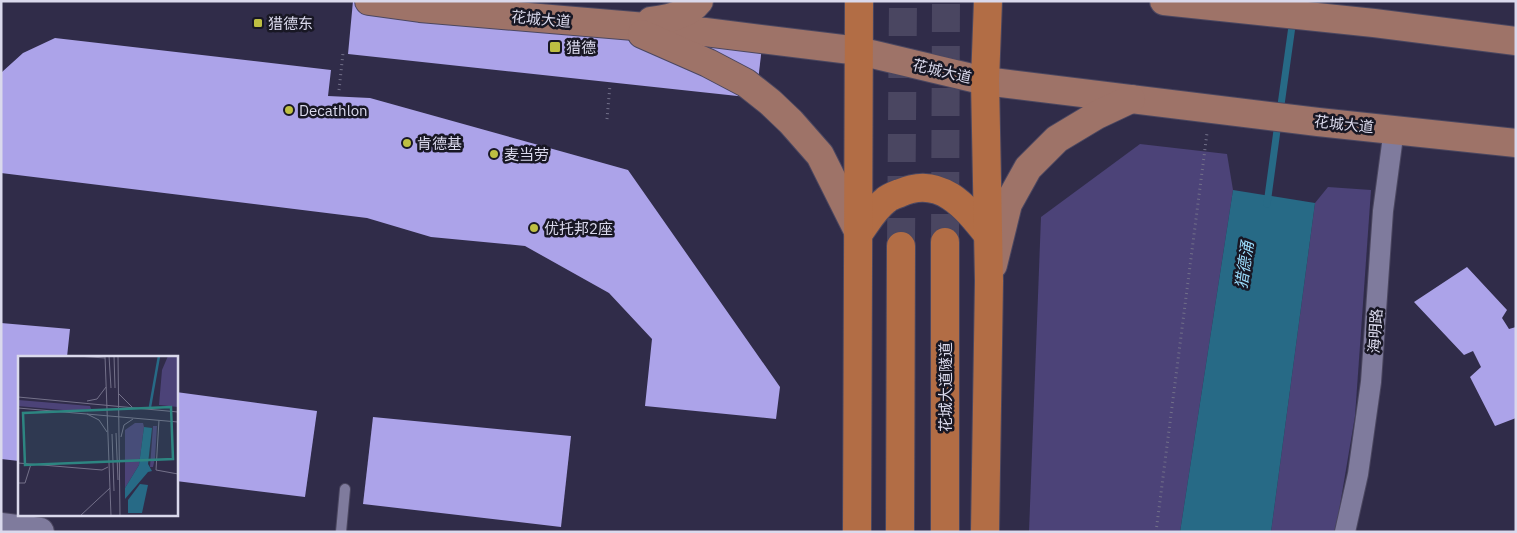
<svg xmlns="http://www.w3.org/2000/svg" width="1517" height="533" viewBox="0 0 1517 533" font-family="'IBM Plex Sans','Noto Sans SC',sans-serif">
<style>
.green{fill:#4c4378}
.water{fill:#276a86}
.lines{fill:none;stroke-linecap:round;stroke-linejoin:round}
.stream{stroke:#276a86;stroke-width:7}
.building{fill:#aca3e9}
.highway-tunnel{stroke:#4a4661;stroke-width:28;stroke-dasharray:28 14;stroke-linecap:butt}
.lane-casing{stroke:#4b4760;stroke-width:12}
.street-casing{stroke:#4b4760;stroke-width:22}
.secondary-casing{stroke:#4b4760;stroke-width:30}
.primary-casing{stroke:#4b4760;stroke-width:30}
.highway-casing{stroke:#4b4760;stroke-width:30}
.path{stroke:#727089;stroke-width:3;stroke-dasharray:1 4;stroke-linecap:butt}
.lane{stroke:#7f7b9d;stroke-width:10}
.street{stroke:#7f7b9d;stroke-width:20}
.secondary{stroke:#7f7b9d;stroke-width:28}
.primary{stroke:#9e7368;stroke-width:28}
.highway{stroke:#b26d45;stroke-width:28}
.poi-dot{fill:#bebf42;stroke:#181724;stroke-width:2}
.labels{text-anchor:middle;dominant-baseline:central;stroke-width:5;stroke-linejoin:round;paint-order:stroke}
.street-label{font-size:15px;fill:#dad9ec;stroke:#181724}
.poi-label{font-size:15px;fill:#dad9ec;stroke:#181724;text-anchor:start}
.water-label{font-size:16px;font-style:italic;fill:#99d9f8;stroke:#181724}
.inset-river{fill:none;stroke:#276a86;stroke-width:2.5}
.inset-road{fill:none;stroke:#74718a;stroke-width:1}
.view{fill:#2d8581;fill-opacity:0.15;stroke:#2d8581;stroke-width:2.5}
.inset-edge{fill:none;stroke:#dad9ec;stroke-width:2.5}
</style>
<rect width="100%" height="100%" fill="#302c49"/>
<g class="green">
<polygon points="1140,144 1227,154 1233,190 1180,532 1029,532 1041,217"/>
<polygon points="1328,187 1371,190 1355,416 1338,517 1334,532 1271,532 1315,203"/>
</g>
<polygon class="water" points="1233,190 1315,203 1271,532 1180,532"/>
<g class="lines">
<g class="stream">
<polyline points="1280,112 1293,19"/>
<polyline points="1267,204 1278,123"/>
</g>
</g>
<g class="building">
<polygon points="353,1 422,1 763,38 756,98 348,54"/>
<polygon points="55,38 331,70 328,96 370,98 628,170 780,387 776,419 645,406 652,339 609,293 525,246 431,237 367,218 1,173 2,72 23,53"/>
<polygon points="1467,267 1507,310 1502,318 1509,329 1516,327 1516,418 1495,426 1470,377 1481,367 1473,351 1464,355 1414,302"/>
<polygon points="1,323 70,329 67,357 19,357 19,461 1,459"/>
<polygon points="176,392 317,411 305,497 176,481"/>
<polygon points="373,417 571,436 561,527 363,504"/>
</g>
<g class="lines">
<g class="highway-tunnel">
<polyline points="945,242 946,1"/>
<polyline points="901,246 903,1"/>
</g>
<g class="lane-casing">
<polyline id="lane" points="341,532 345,489"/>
</g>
<g class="street-casing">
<polyline id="street" points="1345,532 1358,474 1371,382 1383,211 1394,129"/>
</g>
<g class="secondary-casing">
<polyline id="secondary" points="1,527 40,532"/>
</g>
<g class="primary-casing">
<g id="primary">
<polyline points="369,1 420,8 705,32 859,51 985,81 1318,122 1516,143"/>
<polyline points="1164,1 1374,23 1516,41"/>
<path d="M 651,21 C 668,19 688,15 699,1"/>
<polyline points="642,34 708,63 746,83 770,102 791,122 820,155 859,233"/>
<polyline points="993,265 1008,204 1028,168 1057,139 1097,115 1131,99"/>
</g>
</g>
<g class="highway-casing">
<g id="highway">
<path d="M 859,233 C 867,222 875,208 886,200 C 889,197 895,195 900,193 C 940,175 965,206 988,235"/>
<polyline points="945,242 945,532"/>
<polyline points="857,532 859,1"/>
<polyline points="900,532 901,246"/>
<polyline points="985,532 989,281 985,81 988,1"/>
</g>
</g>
<g class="path">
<polyline points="339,90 343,53"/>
<polyline points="607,119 610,85"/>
<polyline points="1156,532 1207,133"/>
</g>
<use href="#lane" class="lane"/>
<use href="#street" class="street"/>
<use href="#secondary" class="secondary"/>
<use href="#primary" class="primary"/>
<use href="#highway" class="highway"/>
</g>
<g class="poi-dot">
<rect x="253" y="18" width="10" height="10" rx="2.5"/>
<rect x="549" y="41" width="12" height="12" rx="2.5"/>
<circle cx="289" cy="110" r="5"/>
<circle cx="407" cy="143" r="5"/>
<circle cx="494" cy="154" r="5"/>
<circle cx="534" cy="228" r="5"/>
</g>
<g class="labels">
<g class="street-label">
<text transform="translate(541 19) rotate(5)">花城大道</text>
<text transform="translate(942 71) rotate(13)">花城大道</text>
<text transform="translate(1344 124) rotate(6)">花城大道</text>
<text transform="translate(1375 331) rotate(-86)">海明路</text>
<text transform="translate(945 387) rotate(-90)">花城大道隧道</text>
</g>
<g class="poi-label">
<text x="268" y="23">猎德东</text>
<text x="566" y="47">猎德</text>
<text x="299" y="110">Decathlon</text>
<text x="417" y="143">肯德基</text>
<text x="504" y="154">麦当劳</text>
<text x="544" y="228">优托邦2座</text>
</g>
<g class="water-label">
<text transform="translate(1244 265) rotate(-82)">猎德涌</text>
</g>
</g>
<g transform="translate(18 356)">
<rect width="160" height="160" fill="#302c49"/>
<path d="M 150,0 L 160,0 L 160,51 L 141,49 L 144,14 ZM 0,44 L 72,50 L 73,53 L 56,55 L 0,50 ZM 117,67 L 125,67 L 126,71 L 121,109 L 107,132 L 107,74 ZM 135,70 L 139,70 L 137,102 L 135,111 L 132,111 Z" fill="#4c4378"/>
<path d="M 126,71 L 134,72 L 130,108 L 134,115 L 130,116 L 107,143 L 107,132 L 121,109 ZM 122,128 L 130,129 L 124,157 L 110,157 L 110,144 Z" fill="#276a86"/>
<path class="inset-river" d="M 132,51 L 141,0"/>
<path class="inset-road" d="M 59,0 L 87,2M 87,0 L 93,160M 91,0 L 93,32M 96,0 L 97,32M 100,0 L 102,160M 101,38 L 115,52M 0,41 L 160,56M 69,45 L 79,43 L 88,31M 0,52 L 160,66M 69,58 L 81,64 L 89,76M 141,64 L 138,114 L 160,118M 98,77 L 100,124M 94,78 L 96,135M 103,81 L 106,69 L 115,63M 0,107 L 84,114 L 90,111M 0,127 L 7,127 L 13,108M 62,160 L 92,132"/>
<path class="view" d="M 153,51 L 155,103 L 7,109 L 5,57 Z"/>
<rect width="160" height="160" class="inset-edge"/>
</g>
<rect width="1517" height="533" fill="none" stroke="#dad9ec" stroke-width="5"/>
</svg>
